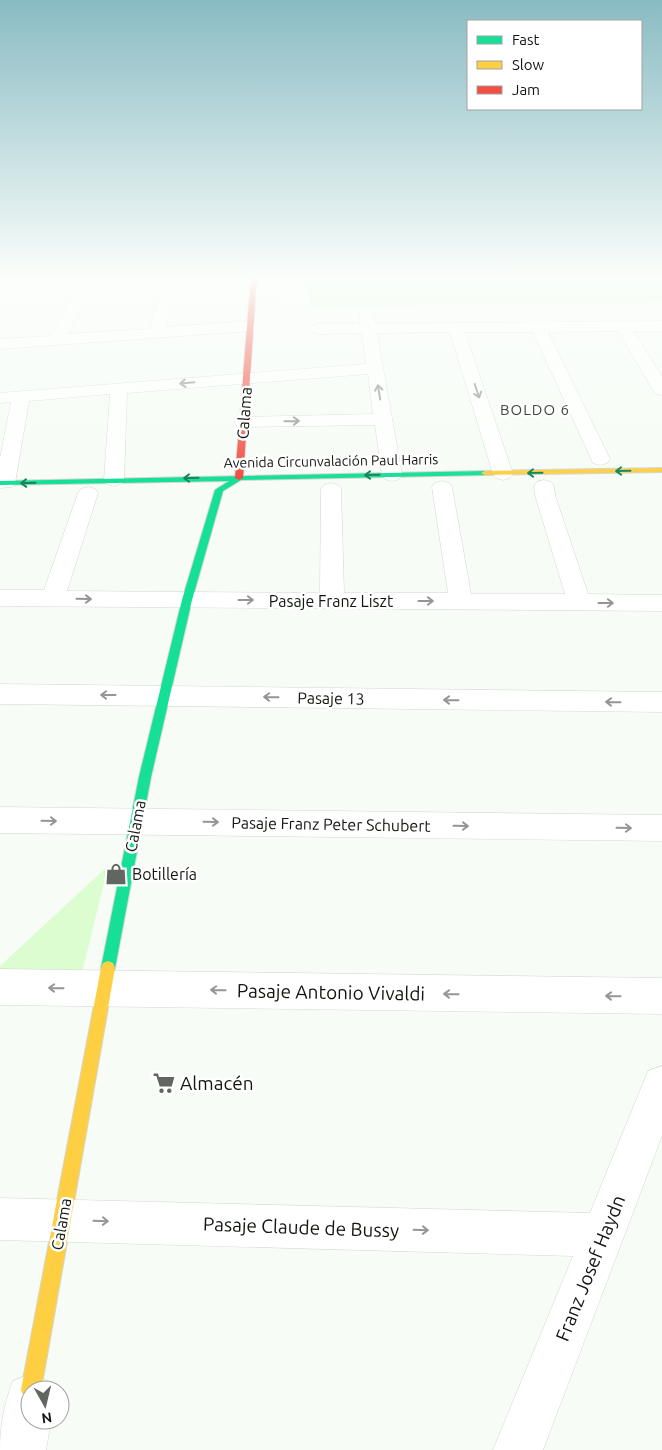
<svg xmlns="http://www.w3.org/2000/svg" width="662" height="1450" viewBox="0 0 662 1450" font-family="Ubuntu,sans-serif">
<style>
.green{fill:#dcfdd0}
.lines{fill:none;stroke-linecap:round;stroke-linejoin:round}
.street-casing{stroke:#d2d7d1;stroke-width:1}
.fast-casing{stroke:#d2d7d1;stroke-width:2}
.slow-casing{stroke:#d2d7d1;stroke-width:2}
.jam-casing{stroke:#d2d7d1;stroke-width:2}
.street{fill:#fefffe;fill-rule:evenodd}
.fast{fill:#16e098;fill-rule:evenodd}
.slow{fill:#ffcf43;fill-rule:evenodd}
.jam{fill:#f24e42;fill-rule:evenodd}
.oneway{stroke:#949693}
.oneway2{stroke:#14855b}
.labels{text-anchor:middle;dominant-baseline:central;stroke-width:5;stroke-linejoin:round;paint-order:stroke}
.far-street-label{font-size:14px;fill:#121610;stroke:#fff}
.far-neighbourhood-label{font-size:15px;letter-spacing:1px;fill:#3e493a;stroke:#fff}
.street-label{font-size:16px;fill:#121610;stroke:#fff}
.poi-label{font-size:16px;fill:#121610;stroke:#fff;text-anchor:start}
.near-street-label{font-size:19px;fill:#121610;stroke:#fff}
.near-poi-label{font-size:19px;fill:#121610;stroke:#fff;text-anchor:start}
</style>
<rect width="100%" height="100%" fill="#f7fcf6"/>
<g class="green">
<polygon points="307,276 662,276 662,302 310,307"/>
<polygon points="108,866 80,981 0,977 0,966"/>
</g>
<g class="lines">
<g class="street-casing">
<g id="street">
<polygon points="2,276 16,276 5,292 0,293 0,279"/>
<polygon points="82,276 96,276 68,334 150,329 165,276 179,276 165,327 250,321 255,323 258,326 255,329 250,331 0,349 0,339 52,336"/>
<polygon points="302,287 307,288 309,291 307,294 253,297 248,296 246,293 248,290 253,289"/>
<polygon points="366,307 371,308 376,324 662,321 662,331 633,331 662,376 662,395 656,394 653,390 618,331 548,332 610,459 607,463 600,465 593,463 533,332 465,332 513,474 510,478 503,480 496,478 493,474 450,332 377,333 402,475 399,479 392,481 385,479 382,475 375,425 243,427 237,426 234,422 237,418 243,417 373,414 368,374 127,393 124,480 121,484 114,486 107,484 104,480 110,394 29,401 15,483 12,487 0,488 0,458 11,402 0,403 0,393 366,364 362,333 317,334 312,332 309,329 312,326 317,324 360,324 359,311 361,308"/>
<polygon points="544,480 551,482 554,486 555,495 588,594 662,595 662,611 0,606 0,590 44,590 78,493 81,489 88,487 95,489 98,493 67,591 320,593 321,489 324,485 331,483 338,485 341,489 344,593 448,593 432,487 435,483 442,481 449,483 452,487 471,594 565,594 535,495 534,486 537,482"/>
<polygon points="0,684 662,692 662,712 0,704"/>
<polygon points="0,807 662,815 662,841 0,833"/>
<polygon points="0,969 662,978 662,1014 0,1005"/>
<polygon points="662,1066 662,1136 543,1450 493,1450 573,1256 0,1240 0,1198 590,1213 648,1071"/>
<path d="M 30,1374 L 47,1381 L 51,1390 L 30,1390 L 30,1420 L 51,1420 L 46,1450 L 0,1450 C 0,1426 4,1404 13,1381 Z"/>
</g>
</g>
<g class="fast-casing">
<polygon id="fast" points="485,471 488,471 488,475 241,480 223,491 192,600 151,777 115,968 113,973 108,975 103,973 101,968 139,777 182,600 215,490 229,481 0,485 0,481"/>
</g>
<g class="slow-casing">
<g id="slow">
<polygon points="662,468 662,472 485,475 481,473 485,471"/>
<polygon points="108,961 113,963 115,968 41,1390 30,1390 30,1399 24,1397 21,1390 101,968 103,963"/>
</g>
</g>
<g class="jam-casing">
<polygon id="jam" points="251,276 257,276 243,478 239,480 235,478"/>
</g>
<use href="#street" class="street"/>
<use href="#fast" class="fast"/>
<use href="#slow" class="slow"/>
<use href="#jam" class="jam"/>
</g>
<defs><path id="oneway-shaft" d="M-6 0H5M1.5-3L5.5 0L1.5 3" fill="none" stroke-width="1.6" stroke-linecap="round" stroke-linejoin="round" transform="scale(1.25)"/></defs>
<g class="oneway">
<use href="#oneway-shaft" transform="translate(187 383) rotate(175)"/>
<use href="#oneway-shaft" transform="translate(477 391) rotate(72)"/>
<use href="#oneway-shaft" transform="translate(379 392) rotate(-99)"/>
<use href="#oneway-shaft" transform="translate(292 421) rotate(-1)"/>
<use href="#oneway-shaft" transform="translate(84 599) rotate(1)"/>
<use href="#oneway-shaft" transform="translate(246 600)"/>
<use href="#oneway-shaft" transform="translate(426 601)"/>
<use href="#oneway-shaft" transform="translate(606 603)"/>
<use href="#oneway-shaft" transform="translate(108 695) rotate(-180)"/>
<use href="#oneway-shaft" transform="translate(271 697) rotate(-179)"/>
<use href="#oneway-shaft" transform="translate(451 700) rotate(-179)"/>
<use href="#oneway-shaft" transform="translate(613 702) rotate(-179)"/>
<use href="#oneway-shaft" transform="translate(49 821) rotate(1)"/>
<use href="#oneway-shaft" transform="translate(211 822) rotate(1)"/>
<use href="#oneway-shaft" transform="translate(461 826) rotate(1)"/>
<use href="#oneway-shaft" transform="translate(624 828) rotate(1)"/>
<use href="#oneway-shaft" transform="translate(56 988) rotate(-179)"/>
<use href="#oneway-shaft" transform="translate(218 990) rotate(-179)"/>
<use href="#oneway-shaft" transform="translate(451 994) rotate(-179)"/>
<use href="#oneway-shaft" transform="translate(613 996) rotate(-179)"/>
<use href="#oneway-shaft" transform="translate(101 1221) rotate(2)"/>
<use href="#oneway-shaft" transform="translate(421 1230) rotate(2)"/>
</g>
<g class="oneway2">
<use href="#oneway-shaft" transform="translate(623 471) rotate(179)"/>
<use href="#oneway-shaft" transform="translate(535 473) rotate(179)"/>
<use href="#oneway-shaft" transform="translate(372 475) rotate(179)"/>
<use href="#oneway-shaft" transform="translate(191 478) rotate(179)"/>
<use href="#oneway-shaft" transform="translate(28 483) rotate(178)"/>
</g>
<linearGradient id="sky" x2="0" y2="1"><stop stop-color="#89bbc3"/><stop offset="0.58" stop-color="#fbfefb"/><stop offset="1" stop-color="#fbfefb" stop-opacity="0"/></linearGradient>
<rect width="662" height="478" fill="url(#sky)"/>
<defs>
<g id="shop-bare" transform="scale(1.725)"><path d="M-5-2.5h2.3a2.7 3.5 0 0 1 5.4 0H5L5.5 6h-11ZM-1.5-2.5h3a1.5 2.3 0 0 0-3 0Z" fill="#626660" stroke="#fff" stroke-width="2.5" paint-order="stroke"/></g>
<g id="supermarket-bare" transform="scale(1.725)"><path d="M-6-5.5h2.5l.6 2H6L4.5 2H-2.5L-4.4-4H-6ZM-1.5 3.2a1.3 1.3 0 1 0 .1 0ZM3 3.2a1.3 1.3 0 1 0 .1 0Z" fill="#626660" stroke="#fff" stroke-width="2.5" paint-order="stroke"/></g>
</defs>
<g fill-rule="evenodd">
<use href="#shop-bare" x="116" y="874"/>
<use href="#supermarket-bare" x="164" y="1083"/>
</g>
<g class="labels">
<g class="far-street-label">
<text transform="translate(331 461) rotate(-1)">Avenida Circunvalación Paul Harris</text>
</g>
<g class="far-neighbourhood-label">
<text x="535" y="409">BOLDO 6</text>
</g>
<g class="street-label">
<text transform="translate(244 413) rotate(-86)">Calama</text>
<text x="331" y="601">Pasaje Franz Liszt</text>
<text transform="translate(331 698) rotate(1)">Pasaje 13</text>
<text transform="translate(331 824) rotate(1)">Pasaje Franz Peter Schubert</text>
<text transform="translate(135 826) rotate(-79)">Calama</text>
<text transform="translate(61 1224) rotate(-80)">Calama</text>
</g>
<g class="poi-label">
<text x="132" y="874">Botillería</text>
</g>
<g class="near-street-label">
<text transform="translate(331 992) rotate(1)">Pasaje Antonio Vivaldi</text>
<text transform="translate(301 1227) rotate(2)">Pasaje Claude de Bussy</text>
<text transform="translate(590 1268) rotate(-68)">Franz Josef Haydn</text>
</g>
<g class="near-poi-label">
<text x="180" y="1083">Almacén</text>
</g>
</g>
<rect x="467" y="20" width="175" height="90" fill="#ffffff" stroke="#a0a29f"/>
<rect x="477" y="36" width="25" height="8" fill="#16e098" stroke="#a0a29f"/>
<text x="512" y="45" font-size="15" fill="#121610">Fast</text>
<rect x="477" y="61" width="25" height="8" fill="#ffcf43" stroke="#a0a29f"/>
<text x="512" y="70" font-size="15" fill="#121610">Slow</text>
<rect x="477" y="86" width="25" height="8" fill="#f24e42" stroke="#a0a29f"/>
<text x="512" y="95" font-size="15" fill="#121610">Jam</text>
<g transform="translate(45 1405) rotate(172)"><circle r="24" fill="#ffffff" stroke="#a0a29f"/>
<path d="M0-4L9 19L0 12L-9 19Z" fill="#626660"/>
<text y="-8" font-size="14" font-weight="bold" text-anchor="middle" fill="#121610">N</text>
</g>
</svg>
